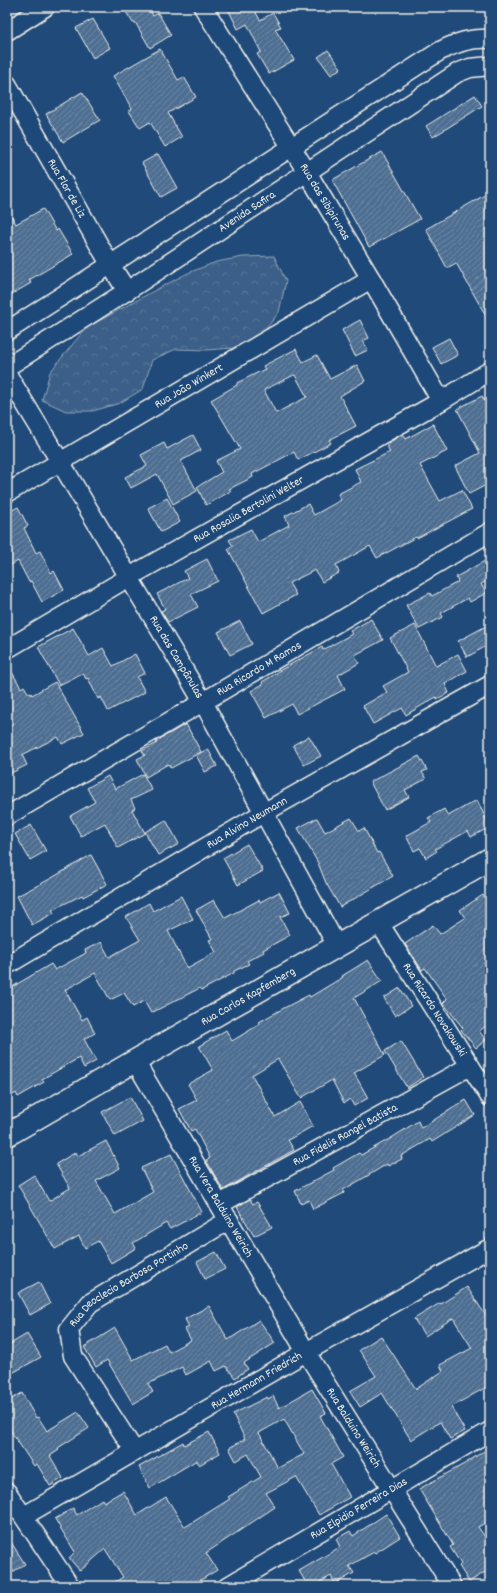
<svg xmlns="http://www.w3.org/2000/svg" width="497" height="1593" viewBox="0 0 497 1593" font-family="Dekko,sans-serif">
<style>
.forest{fill:url(#forest-crowns);stroke:#97a8b8}
.building{fill:url(#building-hatch);stroke:#f4f1e8;fill-rule:evenodd}
.lines{fill:none;stroke-linecap:round;stroke-linejoin:round}
.minor-casing{stroke:#f4f1e8;stroke-width:21}
.tertiary-casing{stroke:#f4f1e8;stroke-width:25}
.minor{stroke:#1f4a7a;stroke-width:18}
.tertiary{stroke:#1f4a7a;stroke-width:22}
.labels{text-anchor:middle;dominant-baseline:central;stroke-width:3.5;stroke-linejoin:round;paint-order:stroke}
.street-label{font-size:12px;fill:#f4f1e8;stroke:#1f4a7a}
</style>
<defs>
<pattern id="forest-crowns" width="20" height="18" patternUnits="userSpaceOnUse"><rect width="20" height="18" fill="#3a5f88"/><path d="M2 6a3 3 0 1 1 6 0M12 15a3 3 0 1 1 6 0" fill="none" stroke="#577699"/></pattern>
<pattern id="building-hatch" width="6" height="6" patternUnits="userSpaceOnUse"><rect width="6" height="6" fill="#4d6e92"/><path d="M-1 1l2-2M0 6l6-6M5 7l2-2" fill="none" stroke="#708aa6"/></pattern>
</defs>
<rect width="100%" height="100%" fill="#1f4a7a"/>
<filter id="ink" filterUnits="userSpaceOnUse"><feTurbulence type="fractalNoise" baseFrequency=".025" numOctaves="2"/><feDisplacementMap in="SourceGraphic" scale="8" xChannelSelector="R" yChannelSelector="G"/><feConvolveMatrix kernelMatrix="1 2 1 2 8 2 1 2 1" color-interpolation-filters="sRGB"/></filter>
<g filter="url(#ink)">
<polygon class="forest" points="274,256 286,281 279,312 262,334 233,348 207,350 176,349 152,360 143,389 120,403 93,411 66,411 42,400 50,372 86,328 161,287 188,273 216,262 243,257"/>
<g class="building">
<polygon points="123,7 158,7 151,12 153,16 158,13 171,35 150,48 135,22 133,23"/>
<polygon points="227,7 253,7 260,20 273,13 281,27 275,29 294,60 269,74 257,54 261,52 247,24 238,29"/>
<polygon points="93,19 110,48 93,58 76,28"/>
<polygon points="160,49 178,80 184,77 196,97 168,113 182,137 165,147 150,122 140,128 129,111 132,109 113,76"/>
<polygon points="328,50 341,68 331,75 318,57"/>
<polygon points="82,92 100,120 63,142 46,114"/>
<polygon points="475,95 482,106 433,137 426,126"/>
<polygon points="382,152 420,219 369,247 332,180"/>
<polygon points="158,154 177,188 161,197 142,163"/>
<polygon points="490,192 490,323 456,263 447,268 426,229"/>
<polygon points="7,207 16,224 43,209 56,231 58,229 73,254 29,280 31,283 7,297"/>
<polygon points="360,320 369,338 363,341 368,350 355,356 342,330"/>
<polygon points="449,338 458,355 441,364 432,347"/>
<path d="M 296,349 L 303,362 L 317,355 L 330,379 L 357,365 L 365,381 L 340,396 L 356,426 L 329,440 L 331,443 L 298,460 L 294,452 L 252,474 L 253,477 L 229,489 L 231,491 L 206,505 L 197,487 L 222,472 L 216,461 L 240,449 L 211,400 L 237,385 L 237,383 L 265,369 L 263,366 ZM 294,375 L 295,375 L 307,397 L 276,413 L 264,390 Z"/>
<polygon points="482,396 486,404 490,402 490,483 469,494 455,466 480,453 457,409"/>
<polygon points="433,424 447,451 420,465 440,501 462,490 472,509 417,538 416,537 377,558 370,546 336,565 339,573 322,582 315,570 289,583 296,595 263,613 228,549 233,546 229,540 251,529 258,542 289,525 285,516 308,504 314,515 341,500 338,494 361,482 355,469 390,452 386,444 403,434 406,439"/>
<polygon points="193,435 201,450 181,461 197,491 173,504 157,474 131,488 125,477 147,466 141,455 164,443 167,449"/>
<polygon points="167,498 180,522 161,532 148,508"/>
<polygon points="18,507 28,526 24,528 36,553 40,551 51,573 54,571 64,590 42,602 31,581 29,582 18,561 7,567 7,513"/>
<polygon points="490,558 490,579 481,584 486,593 470,602 468,598 441,613 443,617 419,629 406,605 430,593 432,596 458,582 456,577"/>
<polygon points="207,559 218,581 191,594 198,607 168,622 161,611 165,609 157,594 188,578 184,571"/>
<polygon points="371,619 383,640 355,655 359,663 338,675 345,689 297,714 292,704 266,718 251,691 263,684 262,682 277,673 277,672 322,647 323,650 352,634 350,631"/>
<polygon points="240,621 252,644 230,655 218,632"/>
<polygon points="490,624 490,644 467,657 458,641"/>
<polygon points="415,625 436,666 458,654 467,671 445,684 449,693 437,699 436,697 406,715 402,708 373,724 363,706 387,692 383,686 408,672 390,638"/>
<polygon points="73,628 89,656 103,648 113,666 135,654 145,673 137,677 145,692 108,711 101,697 98,699 88,678 86,679 83,673 59,685 38,647"/>
<polygon points="7,663 21,688 24,686 29,694 31,693 32,695 55,682 84,733 62,744 58,737 22,755 27,765 7,775 7,728 14,724 7,711"/>
<polygon points="186,724 201,752 171,768 168,764 146,777 137,759 145,755 142,751 157,743 156,741"/>
<polygon points="309,736 321,756 304,765 293,745"/>
<polygon points="208,749 217,766 205,772 196,755"/>
<polygon points="419,756 427,770 422,772 426,779 405,790 409,797 385,810 370,782"/>
<polygon points="143,774 152,790 131,800 135,808 132,810 145,833 118,848 105,823 81,836 70,816 95,802 87,788 108,776 115,789"/>
<polygon points="477,800 490,827 471,837 468,831 435,849 437,851 426,858 420,848 414,851 406,836 431,822 428,818 444,809 448,816"/>
<polygon points="317,818 325,832 351,818 359,831 364,828 377,853 379,852 393,876 340,907 326,883 318,863 298,828"/>
<polygon points="166,820 179,844 158,855 145,832"/>
<polygon points="31,825 46,851 30,860 15,834"/>
<polygon points="247,844 263,871 238,885 223,858"/>
<polygon points="91,855 107,884 83,897 82,895 52,910 54,913 32,925 17,896 50,879"/>
<polygon points="279,892 290,913 280,917 290,935 263,950 264,952 247,961 249,964 234,971 234,973 202,990 200,988 151,1013 144,1001 133,1007 124,993 110,1000 95,973 65,990 82,1020 87,1017 95,1033 84,1039 96,1061 84,1068 79,1058 42,1079 44,1082 18,1097 16,1093 7,1098 7,990 51,964 55,970 86,953 85,950 101,942 109,957 140,940 126,917 149,903 153,911 181,896 193,919 168,931 187,968 216,952 209,940 212,939 196,910 214,900 225,918 259,900 260,902"/>
<polygon points="483,895 490,906 490,1023 479,1031 486,1040 476,1048 461,1030 463,1028 443,1003 447,999 425,968 422,970 405,944 433,925 440,934 465,918 460,910"/>
<polygon points="368,960 382,981 354,998 385,1055 354,1073 368,1098 354,1106 350,1099 344,1103 332,1080 301,1098 278,1059 252,1075 275,1117 300,1102 313,1126 288,1140 294,1150 223,1190 206,1160 210,1158 195,1129 191,1131 179,1109 197,1100 188,1084 213,1070 199,1046 226,1030 232,1041 260,1024 259,1022 284,1008 309,995 310,997 343,977 342,976"/>
<polygon points="400,988 411,1006 395,1016 384,998"/>
<polygon points="401,1041 423,1077 407,1088 385,1051"/>
<polygon points="130,1097 143,1121 115,1136 102,1112"/>
<polygon points="466,1100 475,1115 432,1142 430,1139 401,1156 402,1159 388,1166 387,1164 369,1175 343,1190 344,1193 313,1209 309,1200 301,1204 295,1191 334,1170 333,1168 359,1153 361,1155 393,1137 418,1121 421,1128"/>
<polygon points="106,1141 120,1168 96,1181 115,1214 153,1192 141,1168 171,1154 202,1212 170,1229 166,1223 133,1243 136,1248 111,1263 98,1241 85,1248 79,1236 55,1249 18,1185 34,1175 49,1201 70,1188 56,1164 76,1152 78,1156"/>
<polygon points="250,1199 253,1204 257,1202 272,1227 254,1236 237,1207"/>
<polygon points="216,1252 225,1269 205,1279 197,1262"/>
<polygon points="39,1282 50,1304 30,1315 18,1293"/>
<polygon points="467,1287 490,1322 490,1385 451,1407 465,1431 450,1439 440,1422 411,1440 382,1393 360,1407 350,1391 376,1376 359,1350 381,1336 416,1389 443,1371 440,1365 472,1348 453,1318 425,1336 414,1319 440,1303 441,1304"/>
<polygon points="209,1306 228,1340 259,1320 275,1343 244,1363 248,1369 235,1378 226,1366 216,1371 211,1361 186,1375 182,1367 148,1384 153,1392 133,1404 107,1360 96,1367 84,1347 115,1328 133,1360 165,1344 169,1352 191,1340 185,1329 189,1327 185,1319"/>
<polygon points="27,1334 41,1357 7,1376 7,1346"/>
<path d="M 312,1389 L 326,1413 L 320,1416 L 343,1457 L 331,1464 L 350,1497 L 319,1515 L 296,1477 L 266,1493 L 275,1507 L 206,1553 L 217,1570 L 191,1586 L 109,1586 L 123,1577 L 105,1549 L 80,1571 L 69,1558 L 75,1552 L 55,1519 L 73,1508 L 77,1515 L 102,1499 L 104,1502 L 123,1491 L 137,1515 L 166,1497 L 185,1527 L 230,1499 L 228,1497 L 261,1477 L 248,1454 L 236,1461 L 229,1448 L 245,1439 L 233,1414 L 267,1397 L 268,1399 L 273,1396 L 279,1408 ZM 284,1419 L 304,1454 L 278,1468 L 259,1433 Z"/>
<polygon points="22,1393 36,1418 38,1417 47,1431 78,1412 89,1428 58,1448 59,1450 50,1456 63,1478 50,1486 37,1464 34,1466 12,1433 7,1422 7,1402"/>
<polygon points="209,1432 220,1453 199,1465 197,1460 150,1488 139,1467 183,1442 184,1445"/>
<polygon points="490,1447 490,1520 478,1527 490,1544 490,1569 469,1582 459,1566 461,1564 450,1547 453,1545 419,1489 466,1463"/>
<polygon points="386,1514 400,1537 375,1553 374,1552 349,1566 354,1573 335,1584 331,1576 313,1586 308,1586 299,1571 340,1547 336,1539 350,1531 353,1536"/>
<polygon points="7,1536 25,1564 7,1576"/>
</g>
<g class="lines">
<g class="minor-casing">
<g id="minor">
<path id="s1" d="M 203,7 L 307,172 L 371,279 L 441,401"/>
<polyline points="7,31 45,7"/>
<path id="s2" d="M 7,84 L 111,266 L 127,291"/>
<path d="M 7,331 C 152,239 295,144 440,51 C 458,42 470,38 490,39"/>
<path id="s3" d="M 7,367 L 127,291 L 457,73 L 470,68 L 490,66"/>
<path id="s4" d="M 7,374 L 61,463 L 203,702 L 337,946"/>
<path id="s5" d="M 7,493 L 371,279"/>
<path id="s6" d="M 7,649 L 129,577 L 441,401 L 490,371"/>
<path id="s7" d="M 7,816 L 203,702 L 490,532"/>
<path id="s8" d="M 379,923 L 490,1097"/>
<path id="s9" d="M 7,965 L 265,812 L 490,685"/>
<path id="s10" d="M 135,1061 L 306,1352 L 452,1586"/>
<path id="s11" d="M 220,1204 L 470,1066"/>
<path id="s12" d="M 135,1452 L 73,1356 L 69,1329 L 90,1303 L 229,1220"/>
<polyline points="7,1492 70,1586"/>
<path id="s13" d="M 24,1516 L 306,1352 L 490,1248"/>
<path id="s14" d="M 228,1586 L 490,1431"/>
</g>
</g>
<g class="tertiary-casing">
<g id="tertiary">
<path id="s15" d="M 7,1135 L 135,1061 L 490,859"/>
</g>
</g>
<use href="#minor" class="minor"/>
<use href="#tertiary" class="tertiary"/>
</g>
</g>
<g class="labels">
<g class="street-label">
<text stroke="none"><textPath href="#s2" startOffset="120">Rua Flor de Liz</textPath></text>
<text stroke="none"><textPath href="#s1" startOffset="230">Rua das Sibipirunas</textPath></text>
<text stroke="none"><textPath href="#s3" startOffset="286">Avenida Safira</textPath></text>
<text stroke="none"><textPath href="#s5" startOffset="211">Rua João Winkert</textPath></text>
<text stroke="none"><textPath href="#s6" startOffset="279">Rua Rosalia Bertolini Welter</textPath></text>
<text stroke="none"><textPath href="#s4" startOffset="330">Rua das Campânulas</textPath></text>
<text stroke="none"><textPath href="#s7" startOffset="292">Rua Ricardo M Ramos</textPath></text>
<text stroke="none"><textPath href="#s9" startOffset="279">Rua Alvino Neumann</textPath></text>
<text stroke="none"><textPath href="#s15" startOffset="278">Rua Carlos Kapfemberg</textPath></text>
<text stroke="none"><textPath href="#s8" startOffset="103">Rua Ricardo Novakowski</textPath></text>
<text stroke="none"><textPath href="#s11" startOffset="143">Rua Fidelis Rangel Batista</textPath></text>
<text stroke="none"><textPath href="#s10" startOffset="169">Rua Vera Balduino Weirich</textPath></text>
<text stroke="none"><textPath href="#s12" startOffset="217">Rua Deoclecio Barbosa Portinho</textPath></text>
<text stroke="none"><textPath href="#s13" startOffset="269">Rua Hermann Friedrich</textPath></text>
<text stroke="none"><textPath href="#s10" startOffset="427">Rua Balduino Weirich</textPath></text>
<text stroke="none"><textPath href="#s14" startOffset="152">Rua Elpidio Ferreira Dias</textPath></text>
</g>
</g>
<rect width="497" height="1593" fill="none" stroke="#1f4a7a" stroke-width="24"/>
<rect x="12" y="12" width="473" height="1569" fill="none" stroke="#f4f1e8" stroke-width="1.5" filter="url(#ink)"/>
</svg>
